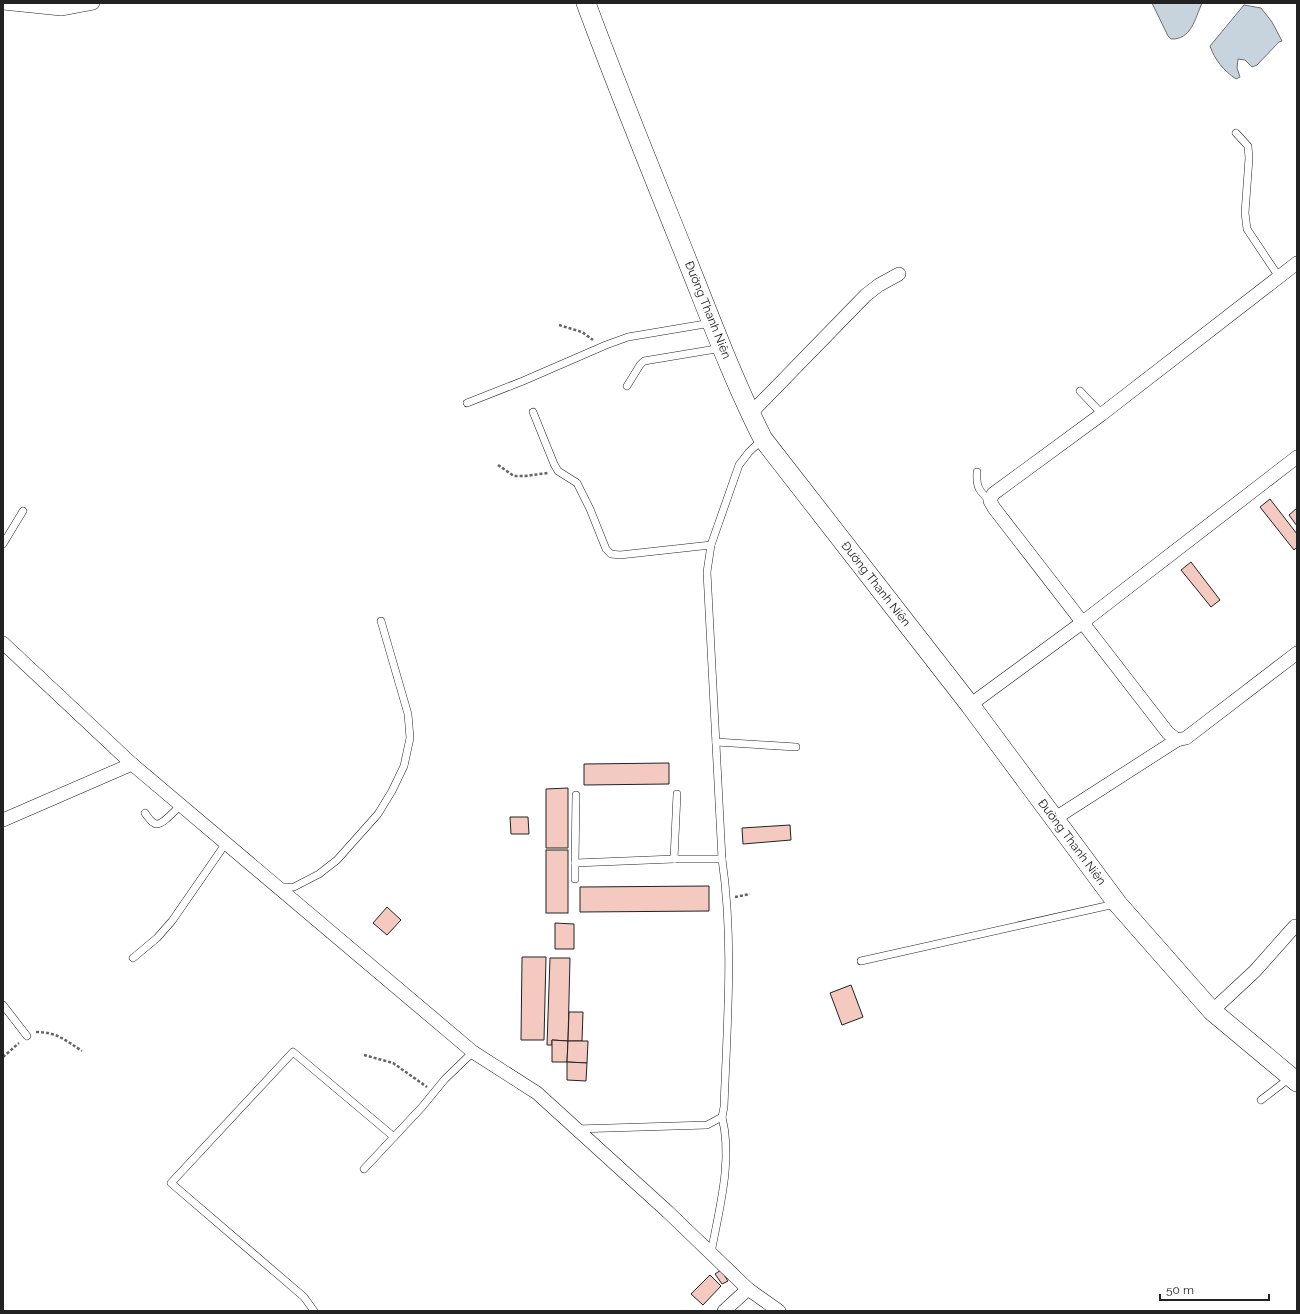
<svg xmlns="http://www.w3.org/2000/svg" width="1300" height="1314" viewBox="0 0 1300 1314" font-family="Raleway,sans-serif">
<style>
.water{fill:#c7d3dd;stroke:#6f6f6f}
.building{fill:#f3c9c0;stroke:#222}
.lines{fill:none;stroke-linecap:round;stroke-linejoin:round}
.lane-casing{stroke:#222;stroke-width:8}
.street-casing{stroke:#222;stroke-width:14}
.secondary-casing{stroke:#222;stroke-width:20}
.path{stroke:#646464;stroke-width:2.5;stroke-dasharray:3 2;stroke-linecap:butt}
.lane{stroke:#fff;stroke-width:7}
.street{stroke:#fff;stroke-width:13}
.secondary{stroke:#fff;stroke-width:19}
.labels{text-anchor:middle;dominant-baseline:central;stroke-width:3;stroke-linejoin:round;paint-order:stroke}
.street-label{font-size:12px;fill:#222;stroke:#fff}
</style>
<rect width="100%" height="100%" fill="#fff"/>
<g class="water">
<path d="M 1152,3 L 1202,3 C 1195,19 1191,40 1171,39 L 1168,36 Z"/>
<path d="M 1244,5 L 1261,8 L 1272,22 L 1282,41 L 1279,42 L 1257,65 L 1252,67 L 1245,60 L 1238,59 L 1237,68 L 1240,77 L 1236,79 C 1223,70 1215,60 1210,46 Z"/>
</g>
<g class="building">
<polygon points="1270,499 1297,534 1297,547 1294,550 1260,507"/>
<polygon points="1297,508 1297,526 1289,515"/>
<polygon points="1191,562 1220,600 1211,607 1181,570"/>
<polygon points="669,763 669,784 584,785 584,764"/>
<polygon points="568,788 568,848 546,848 546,789"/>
<polygon points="510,817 528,817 529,834 511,834"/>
<polygon points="790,825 791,840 743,844 742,828"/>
<rect x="546" y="850" width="22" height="63"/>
<polygon points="709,886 709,911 580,912 580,887"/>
<polygon points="387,907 401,920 387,935 373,923"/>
<polygon points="555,923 574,924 574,949 555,949"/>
<polygon points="522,957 546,957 544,1040 521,1040"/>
<polygon points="550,958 570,958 568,1041 552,1040 552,1045 547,1045"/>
<polygon points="851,985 863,1017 842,1025 830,993"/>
<polygon points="569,1012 583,1012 582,1041 568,1041"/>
<polygon points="552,1040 568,1041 567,1062 552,1062"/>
<polygon points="568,1041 588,1041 587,1063 567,1062"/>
<polygon points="567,1062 587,1063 586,1081 567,1080"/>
<polygon points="721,1270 728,1281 722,1284 715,1274"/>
<polygon points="710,1275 721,1286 703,1305 691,1294"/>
</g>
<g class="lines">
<g class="lane-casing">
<g id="lane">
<polyline points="1236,133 1248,146 1249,158 1245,213 1247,229 1279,277"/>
<polyline points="627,386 640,365 644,361 722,348"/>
<polyline points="1080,391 1102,414"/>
<polyline points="467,403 523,381 606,345 628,337 711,323"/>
<polyline points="533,412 554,464 558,471 577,483 590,509 606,549 611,554 620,555 711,545"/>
<path d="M 977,472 C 976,487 979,491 990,501"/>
<polyline points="3,544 23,511"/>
<polyline points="716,742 796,747"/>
<path d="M 145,813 C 147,816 152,823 156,824 C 163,825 176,809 181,805"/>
<polyline points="674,859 677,794"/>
<polyline points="575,863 576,795"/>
<polyline points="575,879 575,863 674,859 722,859"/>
<polyline points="280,888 294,887 319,874 337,860 378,814 392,791 404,766 410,738 408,714 381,621"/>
<polyline points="133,958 157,938 172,921 226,843"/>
<polyline points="861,961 1115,904"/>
<polyline points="3,1005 27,1036"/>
<polyline points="1261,1100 1291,1077"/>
<path d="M 576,1129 L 707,1125 L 722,1117 L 724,1107 C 727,1025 734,941 722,859 L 707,572 L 711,545 L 739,465 L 749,452 L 763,439"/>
<polyline points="364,1169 422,1107 445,1079 473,1052"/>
<path d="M 711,1253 C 719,1210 733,1160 722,1117"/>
<polyline points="314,1311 304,1297 171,1183 293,1052 394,1137"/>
</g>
</g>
<g class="street-casing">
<g id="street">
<polyline points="3,3 61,9 93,3"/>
<polyline points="750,414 866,295 879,285 899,274"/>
<polyline points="3,643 132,764 473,1052 537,1093 668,1212 748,1289 779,1311"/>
<polyline points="970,705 1083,622 1297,457"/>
<polyline points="1177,740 1168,733 994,508 990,501 993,494 1102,414 1297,263"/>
<polyline points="1054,819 1177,740 1186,738 1297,653"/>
<polyline points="3,820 132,764"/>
<polyline points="1212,1011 1255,971 1295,926"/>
<polyline points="724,1311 748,1289"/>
</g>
</g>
<g class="secondary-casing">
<path id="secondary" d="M 586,3 C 618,90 653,175 687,260 C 711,320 734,382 763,439 L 970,705 L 1117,903 L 1212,1011 L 1297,1082"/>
</g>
<g class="path">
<polyline points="559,325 582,332 593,340"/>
<polyline points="498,465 514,476 525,476 548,473"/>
<polyline points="735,897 750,894"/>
<path d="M 36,1032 C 57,1032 65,1040 82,1051"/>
<polyline points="364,1055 393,1063 427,1087"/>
<polyline points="3,1057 19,1043"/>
</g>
<use href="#lane" class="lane"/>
<use href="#street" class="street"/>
<use href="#secondary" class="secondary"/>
</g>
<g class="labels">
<g class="street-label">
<text transform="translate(708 310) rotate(68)">Đường Thanh Niên</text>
<text transform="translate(876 584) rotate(52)">Đường Thanh Niên</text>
<text transform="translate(1072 842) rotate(53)">Đường Thanh Niên</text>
</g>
</g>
<rect width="1300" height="1314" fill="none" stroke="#222222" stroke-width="8"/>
<path d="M1160 1294v6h109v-6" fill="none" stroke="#222222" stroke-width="2"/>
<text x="1166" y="1294" font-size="12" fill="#222222" stroke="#ffffff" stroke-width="3" paint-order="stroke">50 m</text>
</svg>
